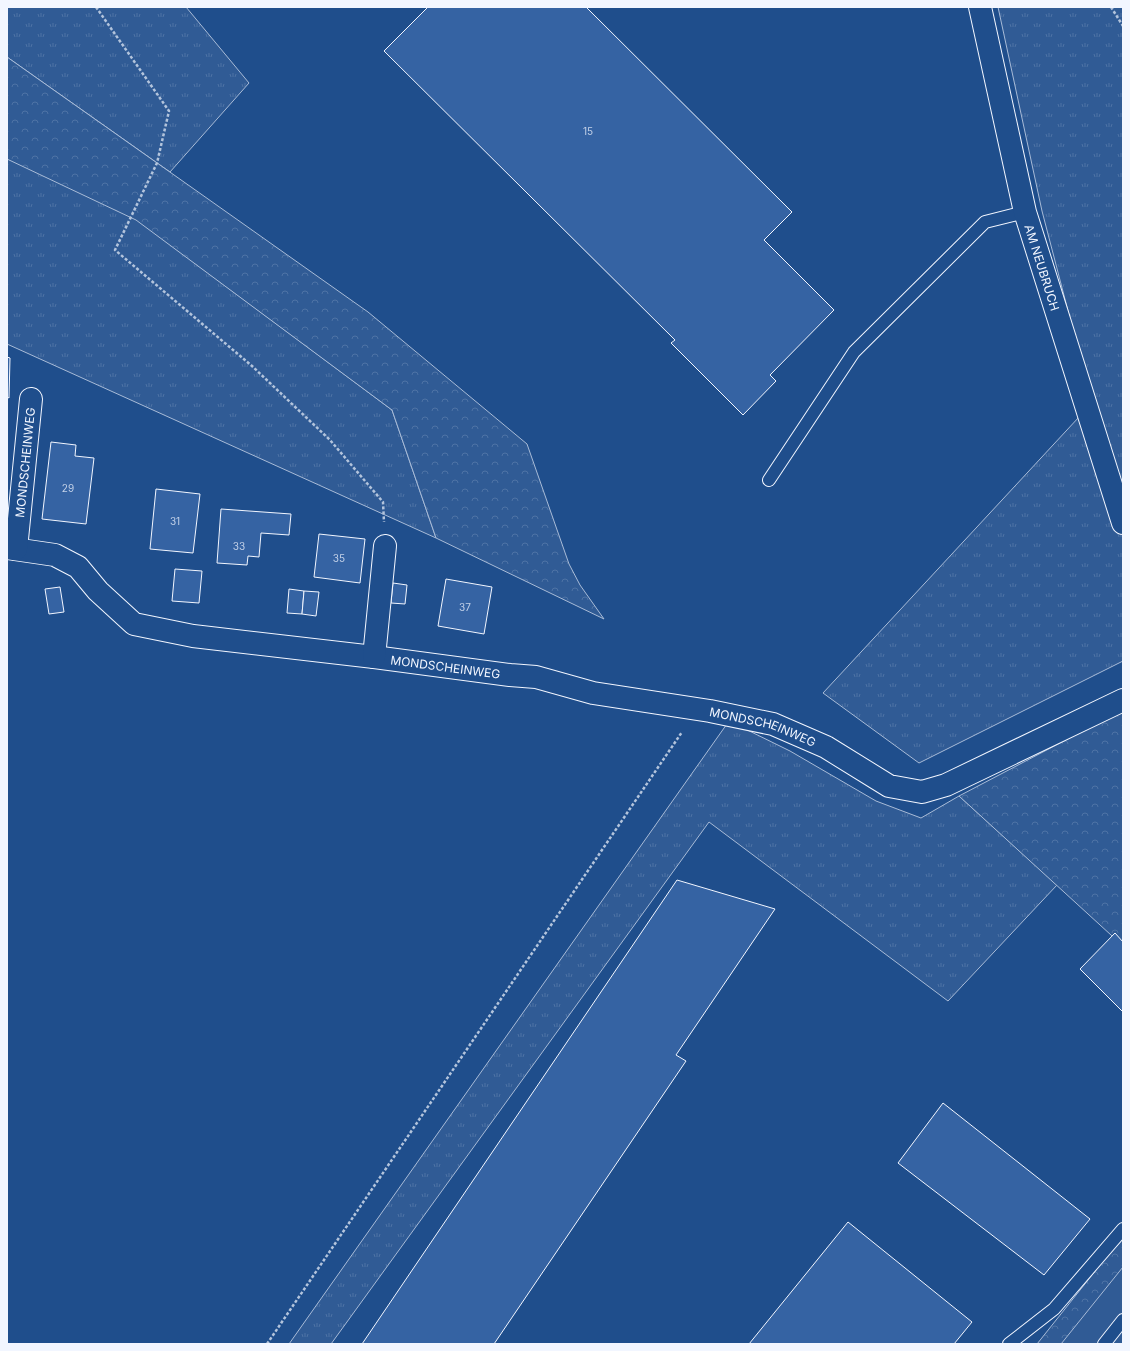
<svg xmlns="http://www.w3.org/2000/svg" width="1130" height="1351" viewBox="0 0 1130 1351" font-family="Inter,sans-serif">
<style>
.grass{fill:url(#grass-tufts);stroke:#a8bbd7}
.forest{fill:url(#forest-crowns);stroke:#a8bbd7}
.built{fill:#305b95;stroke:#a8bbd7}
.building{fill:#3563a3;stroke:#f2f6ff}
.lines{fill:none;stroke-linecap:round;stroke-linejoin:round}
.lane-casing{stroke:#f2f6ff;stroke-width:14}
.street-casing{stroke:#f2f6ff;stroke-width:24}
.path{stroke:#b3c4dc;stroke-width:2.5;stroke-dasharray:3 2;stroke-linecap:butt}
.lane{stroke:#1f4e8c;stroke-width:12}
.street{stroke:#1f4e8c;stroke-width:22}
.labels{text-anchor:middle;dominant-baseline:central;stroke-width:3;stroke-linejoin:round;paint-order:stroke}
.number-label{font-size:10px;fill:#c3d1e8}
.street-label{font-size:12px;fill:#f2f6ff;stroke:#1f4e8c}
</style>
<defs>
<pattern id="grass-tufts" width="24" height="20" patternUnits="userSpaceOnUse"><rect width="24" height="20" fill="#305b95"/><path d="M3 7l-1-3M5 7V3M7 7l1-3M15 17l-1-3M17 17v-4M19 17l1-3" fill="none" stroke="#4e73a5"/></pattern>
<pattern id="forest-crowns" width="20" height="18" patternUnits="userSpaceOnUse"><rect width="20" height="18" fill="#305b95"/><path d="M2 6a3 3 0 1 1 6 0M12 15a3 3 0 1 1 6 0" fill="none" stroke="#4e73a5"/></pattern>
</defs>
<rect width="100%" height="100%" fill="#1f4e8c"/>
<g class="grass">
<polygon points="7,7 186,7 249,83 170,172 7,57"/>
<polygon points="998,7 1123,7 1123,661 919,763 823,693 1092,403 1042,211"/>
<polygon points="7,158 129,214 392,410 436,538 7,344"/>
<polygon points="729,721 790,751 876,801 921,818 959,796 1057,885 948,1001 709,822 331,1344 289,1344"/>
</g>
<g class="forest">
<polygon points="7,57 368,312 527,444 569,564 580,585 604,619 436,538 392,410 136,220 7,159"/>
<polygon points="1123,710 1123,946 959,796"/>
<polygon points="1123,1239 1123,1306 1094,1344 1037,1344 1104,1260"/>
</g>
<polygon class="built" points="1123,1267 1123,1344 1061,1344"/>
<g class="building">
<polygon points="428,7 586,7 792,212 764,240 834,310 770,375 776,381 743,415 671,343 675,340 384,51"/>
<polygon points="7,357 10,358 9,398 7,397"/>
<polygon points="51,442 76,445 75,456 94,458 86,524 42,519"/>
<polygon points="156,489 200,494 193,553 150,549"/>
<polygon points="221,509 291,514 289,535 261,533 259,557 248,556 247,565 217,563"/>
<polygon points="319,534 365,539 360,583 314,577"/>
<polygon points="175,569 202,571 199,603 172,601"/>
<polygon points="446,579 492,587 484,634 438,626"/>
<polygon points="393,583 407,585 405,604 391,603"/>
<polygon points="60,587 64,612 49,614 45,589"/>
<polygon points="289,589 304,591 302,614 287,613"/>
<polygon points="304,591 319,592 316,616 302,614"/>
<polygon points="677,880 775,909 676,1055 686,1061 494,1344 362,1344"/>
<polygon points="1115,933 1123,942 1123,1012 1080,969"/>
<polygon points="943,1103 1090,1219 1044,1275 898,1163"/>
<polygon points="848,1222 972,1322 954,1344 749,1344"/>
</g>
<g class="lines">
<g class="lane-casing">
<g id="lane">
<polyline points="769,480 854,352 985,222 1025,212"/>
<polyline points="1009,1344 1054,1309 1123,1229"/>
<polyline points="1104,1344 1123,1320"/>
</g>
</g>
<g class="street-casing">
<g id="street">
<path id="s1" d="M 980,7 L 1025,212 L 1123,523"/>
<path id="s2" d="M 7,548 L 55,555 L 78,567 L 98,591 L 134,624 L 193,636 L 374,657 L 510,675 L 536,677 L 593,693 L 710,711 L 773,724 L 826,747 L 889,786 L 922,792 L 946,785 L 1123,700"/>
<path id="s3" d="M 16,549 L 31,399"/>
<polyline points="374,657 385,546"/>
</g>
</g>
<g class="path">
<polyline points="96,7 169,111 157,163 115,250 252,366 330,440 383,502 384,522"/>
<polyline points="1111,7 1123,26"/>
<polyline points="267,1344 682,732"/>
</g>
<use href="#lane" class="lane"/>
<use href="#street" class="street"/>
</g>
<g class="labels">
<g class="number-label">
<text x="588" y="131">15</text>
<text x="68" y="488">29</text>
<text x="175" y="521">31</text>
<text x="239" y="546">33</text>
<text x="339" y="558">35</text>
<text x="465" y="607">37</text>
</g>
<g class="street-label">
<text stroke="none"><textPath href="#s1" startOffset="268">AM NEUBRUCH</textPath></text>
<text stroke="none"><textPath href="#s3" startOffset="87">MONDSCHEINWEG</textPath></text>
<text stroke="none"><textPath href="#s2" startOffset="469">MONDSCHEINWEG</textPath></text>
<text stroke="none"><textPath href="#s2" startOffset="793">MONDSCHEINWEG</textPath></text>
</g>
</g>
<rect width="1130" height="1351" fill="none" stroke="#f2f6ff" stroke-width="16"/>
</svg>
